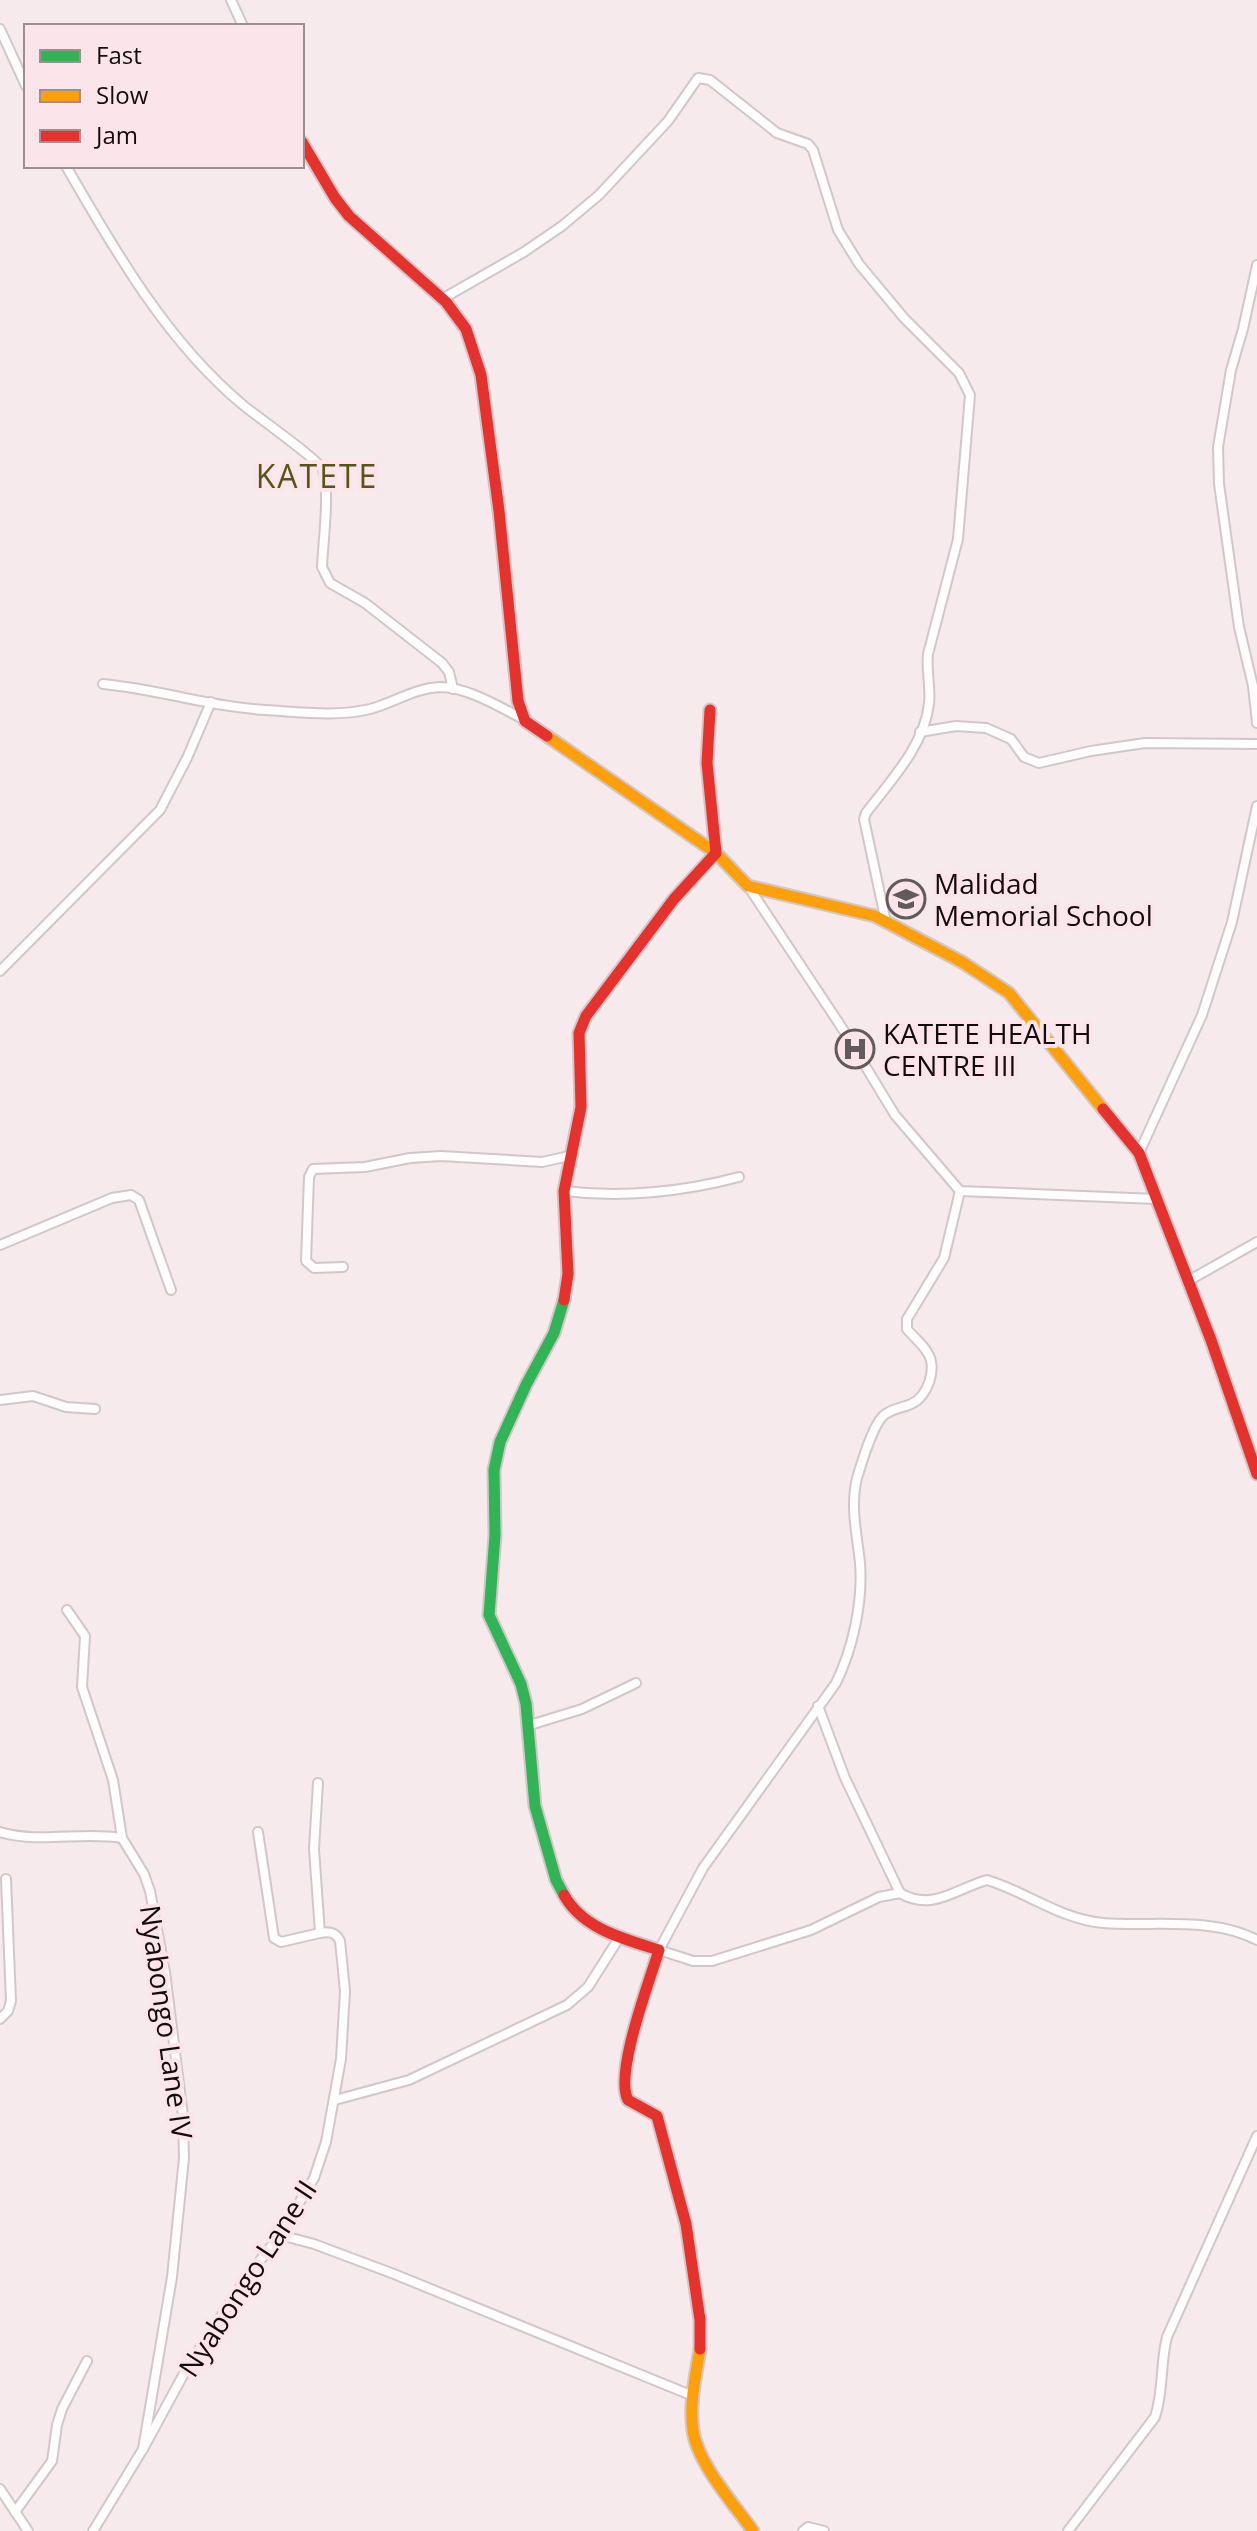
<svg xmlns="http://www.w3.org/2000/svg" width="1257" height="2531" viewBox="0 0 1257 2531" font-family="'Open Sans',sans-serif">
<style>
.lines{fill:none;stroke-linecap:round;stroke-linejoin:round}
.street-casing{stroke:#d1c7ca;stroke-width:12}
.fast-casing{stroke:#d1c7ca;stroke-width:15}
.slow-casing{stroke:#d1c7ca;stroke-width:15}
.jam-casing{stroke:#d1c7ca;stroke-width:15}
.street{stroke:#fefcfc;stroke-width:8}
.fast{stroke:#30b455;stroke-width:11}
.slow{stroke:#ff9f0a;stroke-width:11}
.jam{stroke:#e5322d;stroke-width:11}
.labels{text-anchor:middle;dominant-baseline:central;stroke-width:8;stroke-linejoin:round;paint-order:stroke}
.poi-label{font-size:28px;fill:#130c0e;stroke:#fbe5ea;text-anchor:start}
.street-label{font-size:28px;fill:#130c0e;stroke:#fbe5ea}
.quarter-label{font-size:32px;letter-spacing:2px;fill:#565417;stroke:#fbe5ea}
</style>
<rect width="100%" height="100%" fill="#f6eaed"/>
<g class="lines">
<g class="street-casing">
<g id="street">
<polyline points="231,0 243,26"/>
<polyline points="0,29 26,86"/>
<path d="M 66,166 C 115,251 167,342 243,405 C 256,416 319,460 323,470 C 330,491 323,543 322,567 L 330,583 L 365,603 L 442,663 L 449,672 L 453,689"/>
<polyline points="1257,265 1243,329 1231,370 1218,447 1219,484 1239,627 1253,686 1257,723"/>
<path d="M 442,299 L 524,252 L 562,226 L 599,195 L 668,121 L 698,78 L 710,80 L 777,133 L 808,144 L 813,150 L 838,230 L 859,264 L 904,318 L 959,373 L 970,395 L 958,539 L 928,654 C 926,671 931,687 929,704 C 924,746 891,780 866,813 L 864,819 L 886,922"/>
<path d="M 103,684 C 158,689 211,707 266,710 C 299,712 338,717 370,709 C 393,703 415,688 440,687 C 468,687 501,708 525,720"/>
<polyline points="920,732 956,726 986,728 1011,739 1024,757 1039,763 1091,751 1145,743 1257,744"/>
<polyline points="748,886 844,1031 895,1115 960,1191 1156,1199"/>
<polyline points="0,971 160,810 187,758 211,702"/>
<polyline points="1139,1153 1202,1015 1232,922 1257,806"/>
<path d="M 564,1191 C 621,1198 683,1192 739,1177"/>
<path d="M 960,1191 L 944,1258 L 907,1319 L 907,1329 C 913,1337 922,1343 927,1352 C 938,1367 928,1397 911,1404 C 902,1408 890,1409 883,1416 C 872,1427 862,1462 857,1478 C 850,1507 857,1534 860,1563 C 863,1602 853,1648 836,1683 L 703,1868 L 659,1950 L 693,1961 L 712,1961 L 811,1930 L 879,1897 L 900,1893 C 932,1912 955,1889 987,1880 C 1027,1892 1060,1919 1103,1923 C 1154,1927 1210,1916 1257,1940"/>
<polyline points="0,1245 112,1198 131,1195 139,1200 171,1290"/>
<polyline points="343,1267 314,1268 306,1261 309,1177 313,1169 365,1167 410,1158 441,1156 542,1162 569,1156"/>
<polyline points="1188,1281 1257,1242"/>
<polyline points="0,1400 33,1396 66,1407 95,1409"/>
<polyline points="67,1610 85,1636 82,1687 113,1780 122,1838 144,1874 150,1891 165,1972 183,2116 184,2158 172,2277 143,2449"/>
<polyline points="818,1706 845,1778 900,1893"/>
<polyline points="530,1725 582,1709 636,1683"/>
<path d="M 0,1832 C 41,1844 81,1831 122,1838"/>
<polyline points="258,1832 274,1938 281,1942 320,1933"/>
<polyline points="0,2019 8,2011 11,2001 6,1879"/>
<polyline points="335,2100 409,2080 567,2005 588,1987 619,1938"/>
<polyline points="280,2235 314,2244 394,2274 693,2396"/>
<polyline points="0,2489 28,2531"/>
<polyline points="15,2512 52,2461 57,2425 62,2409 87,2361"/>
<path d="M 93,2531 L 143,2449 L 187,2368 L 247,2277 L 280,2235 L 314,2178 L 326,2142 L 341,2059 L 345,1991 L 340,1941 C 336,1932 329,1931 320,1933 L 314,1849 L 318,1783"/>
<polyline points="803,2531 808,2527 824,2531"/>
<path d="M 1068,2531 L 1155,2417 C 1164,2390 1160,2364 1167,2337 L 1257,2136"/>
</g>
</g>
<g class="fast-casing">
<polyline id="fast" points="564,1300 554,1333 526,1385 500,1442 494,1470 495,1535 489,1615 521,1684 526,1704 535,1806 556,1880 564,1895"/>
</g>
<g class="slow-casing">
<g id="slow">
<polyline points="547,736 716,853 748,886 875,916 962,962 1009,993 1103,1109"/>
<path d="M 700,2349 C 696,2375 689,2403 693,2430 C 697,2463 734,2504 753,2531"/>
</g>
</g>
<g class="jam-casing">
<g id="jam">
<polyline points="302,142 335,198 349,216 446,302 466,329 481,375 499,511 518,701 525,721 547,736"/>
<polyline points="1103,1109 1139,1153 1211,1340 1257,1474"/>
<polyline points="564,1300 568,1274 564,1191 581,1107 579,1033 586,1016 674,899 716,853 707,763 710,710"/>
<path d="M 564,1895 C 583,1929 624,1939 659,1950 C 650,1980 614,2074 628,2100 L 657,2116 L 686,2224 L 700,2320 L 700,2349"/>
</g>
</g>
<use href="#street" class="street"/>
<use href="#fast" class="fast"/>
<use href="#slow" class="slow"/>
<use href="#jam" class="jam"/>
</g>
<defs>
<g id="school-ring" transform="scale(2)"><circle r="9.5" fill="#fbe5ea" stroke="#625a5c" stroke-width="1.5"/><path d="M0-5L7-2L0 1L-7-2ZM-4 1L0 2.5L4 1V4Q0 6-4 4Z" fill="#625a5c"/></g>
<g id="hospital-ring" transform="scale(2)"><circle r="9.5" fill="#fbe5ea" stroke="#625a5c" stroke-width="1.5"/><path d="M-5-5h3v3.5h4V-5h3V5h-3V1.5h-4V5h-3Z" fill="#625a5c"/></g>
</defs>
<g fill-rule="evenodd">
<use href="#school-ring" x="906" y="899"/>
<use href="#hospital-ring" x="855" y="1049"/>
</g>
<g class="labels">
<g class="poi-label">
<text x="934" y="883">Malidad<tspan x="934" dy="32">Memorial School</tspan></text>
<text x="883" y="1033">KATETE HEALTH<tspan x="883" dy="32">CENTRE III</tspan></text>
</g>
<g class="street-label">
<text transform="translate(167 2022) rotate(82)">Nyabongo Lane IV</text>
<text transform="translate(247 2278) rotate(-57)">Nyabongo Lane II</text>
</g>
<g class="quarter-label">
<text x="317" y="475">KATETE</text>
</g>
</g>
<rect x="24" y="24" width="280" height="144" fill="#fbe5ea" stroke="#9e8e92" stroke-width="2"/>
<rect x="40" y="50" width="40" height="12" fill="#30b455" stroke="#9e8e92" stroke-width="2"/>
<text x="96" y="64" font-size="24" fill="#130c0e">Fast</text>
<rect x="40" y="90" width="40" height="12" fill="#ff9f0a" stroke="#9e8e92" stroke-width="2"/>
<text x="96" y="104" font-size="24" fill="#130c0e">Slow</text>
<rect x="40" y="130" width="40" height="12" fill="#e5322d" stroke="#9e8e92" stroke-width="2"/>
<text x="96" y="144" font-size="24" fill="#130c0e">Jam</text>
</svg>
